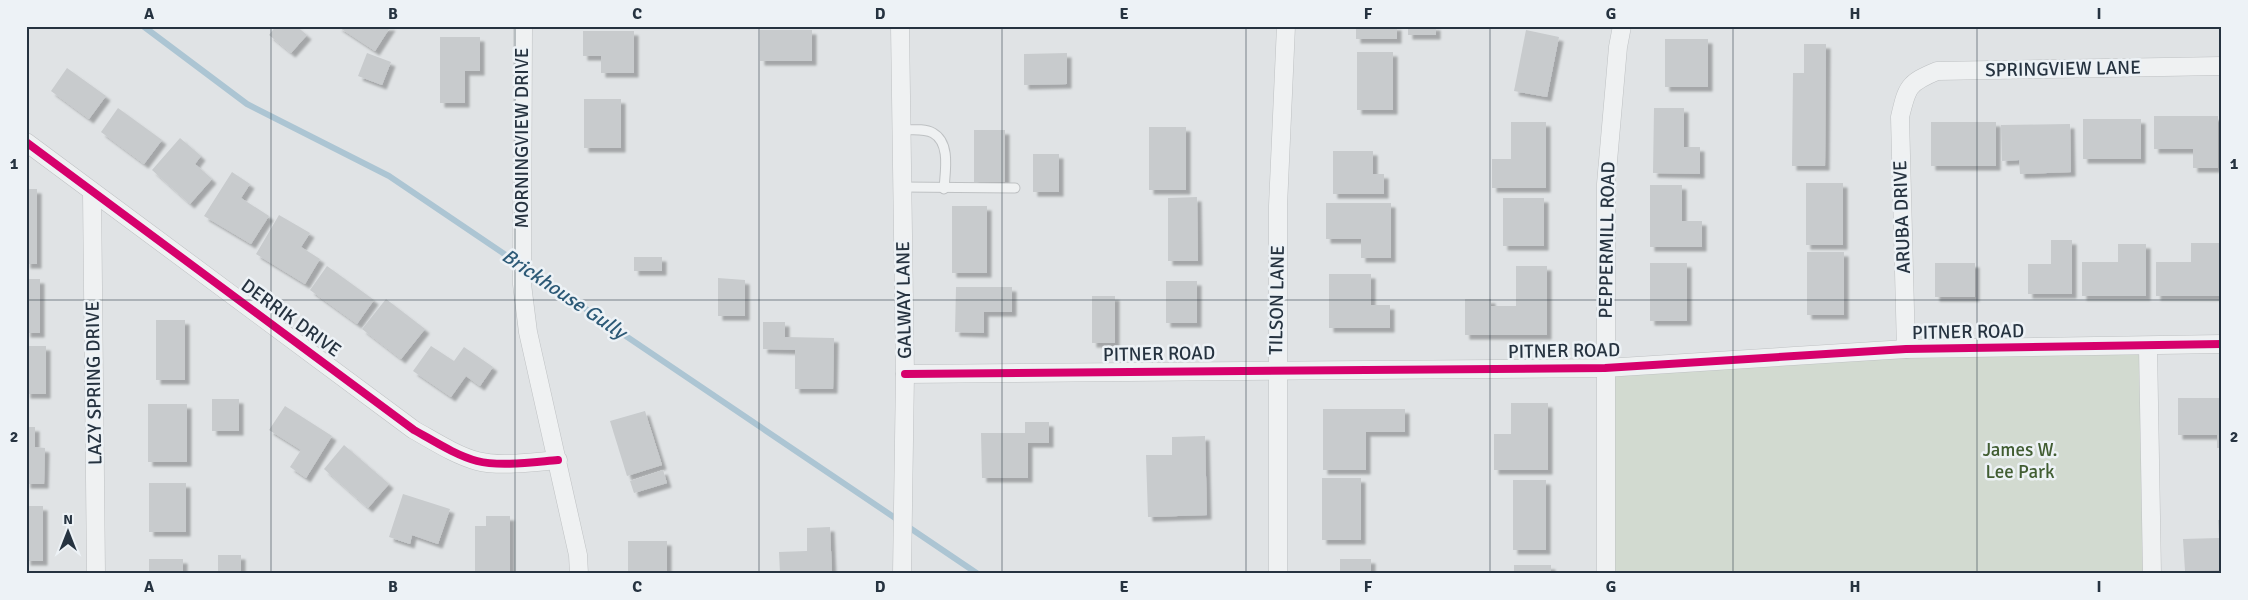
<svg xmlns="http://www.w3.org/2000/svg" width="2248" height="600" viewBox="0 0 2248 600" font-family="Signika,sans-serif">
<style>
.green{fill:#d2dad0}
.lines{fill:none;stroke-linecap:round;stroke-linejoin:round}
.stream{stroke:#acc5d3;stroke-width:6}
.building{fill:#c8cbcd;filter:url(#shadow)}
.lane-casing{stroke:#bec1c3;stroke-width:11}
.street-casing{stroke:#bec1c3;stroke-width:19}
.lane{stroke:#eff1f2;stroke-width:9}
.street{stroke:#eff1f2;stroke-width:18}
.cycleway-casing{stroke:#edf2f6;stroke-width:11}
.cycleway{stroke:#d6006c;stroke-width:8}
.grid{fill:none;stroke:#263340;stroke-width:1;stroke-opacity:0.55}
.labels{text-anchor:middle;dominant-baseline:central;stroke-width:5;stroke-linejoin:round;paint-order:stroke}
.street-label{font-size:19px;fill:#263340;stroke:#edf2f6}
.park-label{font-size:19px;fill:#415d32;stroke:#edf2f6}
.water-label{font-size:20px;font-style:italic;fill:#2d5a77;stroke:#edf2f6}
.neatline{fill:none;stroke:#263340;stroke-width:2}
.grid-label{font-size:16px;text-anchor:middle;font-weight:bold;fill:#263340}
</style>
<defs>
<filter id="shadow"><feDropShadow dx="4.5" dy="4.5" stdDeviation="1" flood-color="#0004"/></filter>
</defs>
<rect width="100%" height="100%" fill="#e0e3e5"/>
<polygon class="green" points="2148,346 2152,574 1606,574 1605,368"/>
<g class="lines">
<polyline class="stream" points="143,26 247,104 389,176 978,574"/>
</g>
<g class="building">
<polygon points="276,26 296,26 307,35 291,53 269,35"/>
<polygon points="337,26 391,26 375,51"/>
<rect x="1356" y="26" width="41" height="13"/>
<rect x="1408" y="26" width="28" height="9"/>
<rect x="760" y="30" width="52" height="31"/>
<polygon points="1526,30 1559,37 1547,97 1514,91"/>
<polygon points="583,31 634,31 634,73 601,73 601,56 583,56"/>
<polygon points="440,37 480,37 480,71 465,71 465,103 440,103"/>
<rect x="1665" y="39" width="43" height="48"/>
<polygon points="1804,44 1826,44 1825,166 1792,166 1793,73 1804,73"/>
<rect x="1357" y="52" width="36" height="58"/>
<polygon points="367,53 391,62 382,85 358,76"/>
<polygon points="1067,53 1067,84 1024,85 1024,54"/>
<polygon points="67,68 106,96 89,119 51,91"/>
<rect x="584" y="99" width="37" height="49"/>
<polygon points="118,108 162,140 144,164 101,132"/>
<polygon points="1654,108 1684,108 1684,147 1700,147 1700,174 1653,173"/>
<polygon points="2154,116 2218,116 2218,168 2193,168 2193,149 2154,149"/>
<rect x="2083" y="119" width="58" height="40"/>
<polygon points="1511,122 1546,122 1546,188 1492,188 1492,159 1511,159"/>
<rect x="1931" y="122" width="65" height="44"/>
<polygon points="2070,124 2071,172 2020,174 2019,160 2002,161 2001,125"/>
<rect x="1149" y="127" width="37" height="63"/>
<rect x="974" y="130" width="31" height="52"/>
<polygon points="180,138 201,156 195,164 212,179 190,204 152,170"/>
<polygon points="1333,151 1373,151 1373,174 1384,174 1384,194 1333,194"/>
<rect x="1033" y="154" width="26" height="38"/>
<polygon points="232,172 250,184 241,198 269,216 251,244 204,216"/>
<rect x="1806" y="183" width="37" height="62"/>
<polygon points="1650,185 1682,185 1682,221 1702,221 1702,247 1650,247"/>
<rect x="26" y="189" width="11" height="75"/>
<polygon points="1197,197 1198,261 1168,261 1168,198"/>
<rect x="1503" y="198" width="41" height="48"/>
<polygon points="1326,203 1391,203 1391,258 1361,258 1361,239 1326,239"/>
<rect x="952" y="206" width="35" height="67"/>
<polygon points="279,215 310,233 301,247 320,259 305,284 256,254"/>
<polygon points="2051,240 2072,240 2072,294 2028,294 2028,264 2051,264"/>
<polygon points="2191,243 2219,243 2219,296 2156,296 2156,262 2191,262"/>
<polygon points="2118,244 2146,244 2146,296 2082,296 2082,262 2118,262"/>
<rect x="1807" y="252" width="37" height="63"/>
<rect x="634" y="257" width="28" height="14"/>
<rect x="1650" y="263" width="37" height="58"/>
<rect x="1935" y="263" width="40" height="34"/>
<polygon points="327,266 374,300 357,324 310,290"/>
<polygon points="1516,266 1547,266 1547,335 1465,335 1465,299 1491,299 1491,306 1516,306"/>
<polygon points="1329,274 1371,274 1371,305 1390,305 1390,328 1329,328"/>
<polygon points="718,278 745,280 745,316 718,316"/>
<rect x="26" y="279" width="14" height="54"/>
<rect x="1166" y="281" width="31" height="42"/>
<polygon points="956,287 1012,287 1012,312 984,312 984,333 955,332"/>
<rect x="1092" y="296" width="23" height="47"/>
<polygon points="386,299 425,329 401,359 362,329"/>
<rect x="156" y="320" width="29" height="60"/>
<polygon points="763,322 785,322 785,337 834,338 833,389 795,389 795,350 763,349"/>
<rect x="26" y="346" width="20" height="48"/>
<polygon points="431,346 454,361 464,347 493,367 480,386 466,376 451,397 413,371"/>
<polygon points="2178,398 2222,398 2222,448 2217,448 2217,435 2178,435"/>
<rect x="212" y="399" width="27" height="32"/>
<polygon points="1511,403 1548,403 1548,470 1494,470 1494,434 1511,434"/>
<rect x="148" y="404" width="39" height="58"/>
<polygon points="285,406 332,436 306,478 290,467 301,450 269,430"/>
<polygon points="1323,409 1405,409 1405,432 1366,432 1366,470 1323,470"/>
<polygon points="645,411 662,465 627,476 610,421"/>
<polygon points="1025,422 1049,422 1049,443 1028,443 1028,478 982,478 981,433 1025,433"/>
<polygon points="26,427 35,427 35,447 45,448 44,484 26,484"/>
<polygon points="1205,436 1207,515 1148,517 1146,455 1172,455 1172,437"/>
<polygon points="344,445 389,484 368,508 324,469"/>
<polygon points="663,470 667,483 634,493 630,481"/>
<rect x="1322" y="478" width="39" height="62"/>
<rect x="1513" y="480" width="33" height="70"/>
<rect x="149" y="483" width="37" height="49"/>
<polygon points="403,494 450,509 438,544 412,535 410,544 389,537"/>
<rect x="26" y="506" width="17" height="55"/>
<polygon points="486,516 510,516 510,574 475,574 475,526 486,526"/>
<polygon points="2218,520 2222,520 2222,570 2185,571 2183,539 2219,538"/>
<polygon points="830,527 832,574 780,574 779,552 807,551 807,528"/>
<rect x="628" y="541" width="39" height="33"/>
<rect x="218" y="555" width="23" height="19"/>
<rect x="149" y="559" width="34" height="15"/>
<rect x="1340" y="559" width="31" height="15"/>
<rect x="1514" y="565" width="37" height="9"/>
</g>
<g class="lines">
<g class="lane-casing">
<g id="lane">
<path d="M 901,130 C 911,130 924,128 933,133 C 951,143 945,172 944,189"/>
<polyline points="902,187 1015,188"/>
</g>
</g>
<g class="street-casing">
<g id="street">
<polyline points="523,26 522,284 528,332 578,555 579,574"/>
<polyline points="900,26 905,374 902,574"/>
<path d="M 26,142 L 414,430 C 434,441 455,455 477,461 C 500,467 534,462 558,460"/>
<polyline points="92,192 96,574"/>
<polyline points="2148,346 2152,574"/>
<path d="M 1906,349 L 1900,117 C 1907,87 1908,83 1937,71 L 2222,66"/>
<polyline points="905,374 1605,368 1906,349 2222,344"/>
<polyline points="1278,574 1278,206 1286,26"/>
<polyline points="1606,574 1606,184 1618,47 1622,26"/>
</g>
</g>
<use href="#lane" class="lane"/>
<use href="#street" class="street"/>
<g class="cycleway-casing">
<g id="cycleway">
<path d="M 26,142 L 414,430 C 434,441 455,455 477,461 C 500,467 534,462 558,460"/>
<polyline points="905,374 1605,368 1906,349 2222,344"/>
</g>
</g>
<use href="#cycleway" class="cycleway"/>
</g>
<path class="grid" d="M 271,26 L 271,574M 515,26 L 515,574M 759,26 L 759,574M 1002,26 L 1002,574M 1246,26 L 1246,574M 1490,26 L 1490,574M 1733,26 L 1733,574M 1977,26 L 1977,574M 26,300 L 2222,300"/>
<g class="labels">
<g class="street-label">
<text transform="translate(2063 69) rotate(-1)">SPRINGVIEW LANE</text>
<text transform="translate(522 138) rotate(-90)">MORNINGVIEW DRIVE</text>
<text transform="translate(1902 217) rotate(-92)">ARUBA DRIVE</text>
<text transform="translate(1607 240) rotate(-89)">PEPPERMILL ROAD</text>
<text transform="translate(904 300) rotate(-91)">GALWAY LANE</text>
<text transform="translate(1277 300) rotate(-89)">TILSON LANE</text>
<text transform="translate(291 318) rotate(36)">DERRIK DRIVE</text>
<text transform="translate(1968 332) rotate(-1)">PITNER ROAD</text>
<text transform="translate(1564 351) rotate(-1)">PITNER ROAD</text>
<text transform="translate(1159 354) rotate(-1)">PITNER ROAD</text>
<text transform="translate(94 383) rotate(-91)">LAZY SPRING DRIVE</text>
</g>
<g class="park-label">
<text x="2020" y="450">James W.<tspan x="2020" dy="22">Lee Park</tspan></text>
</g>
<g class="water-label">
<text transform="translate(564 294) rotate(34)">Brickhouse Gully</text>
</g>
</g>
<rect width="2248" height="600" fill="none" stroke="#edf2f6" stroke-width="55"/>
<g transform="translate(68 532)" stroke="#edf2f6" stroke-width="4" paint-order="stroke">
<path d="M0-4L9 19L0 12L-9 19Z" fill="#263340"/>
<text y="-8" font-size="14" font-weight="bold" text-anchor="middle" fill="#263340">N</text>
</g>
<rect x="28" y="28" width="2192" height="544" class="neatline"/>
<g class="grid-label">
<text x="149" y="19">A</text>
<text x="393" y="19">B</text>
<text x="637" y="19">C</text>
<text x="880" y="19">D</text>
<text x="1124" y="19">E</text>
<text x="1368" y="19">F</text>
<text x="1611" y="19">G</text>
<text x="1855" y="19">H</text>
<text x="2099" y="19">I</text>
<text x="14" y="169">1</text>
<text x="2234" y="169">1</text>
<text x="14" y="442">2</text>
<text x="2234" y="442">2</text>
<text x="149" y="592">A</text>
<text x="393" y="592">B</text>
<text x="637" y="592">C</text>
<text x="880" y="592">D</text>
<text x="1124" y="592">E</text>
<text x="1368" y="592">F</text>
<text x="1611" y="592">G</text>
<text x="1855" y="592">H</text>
<text x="2099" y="592">I</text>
</g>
</svg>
